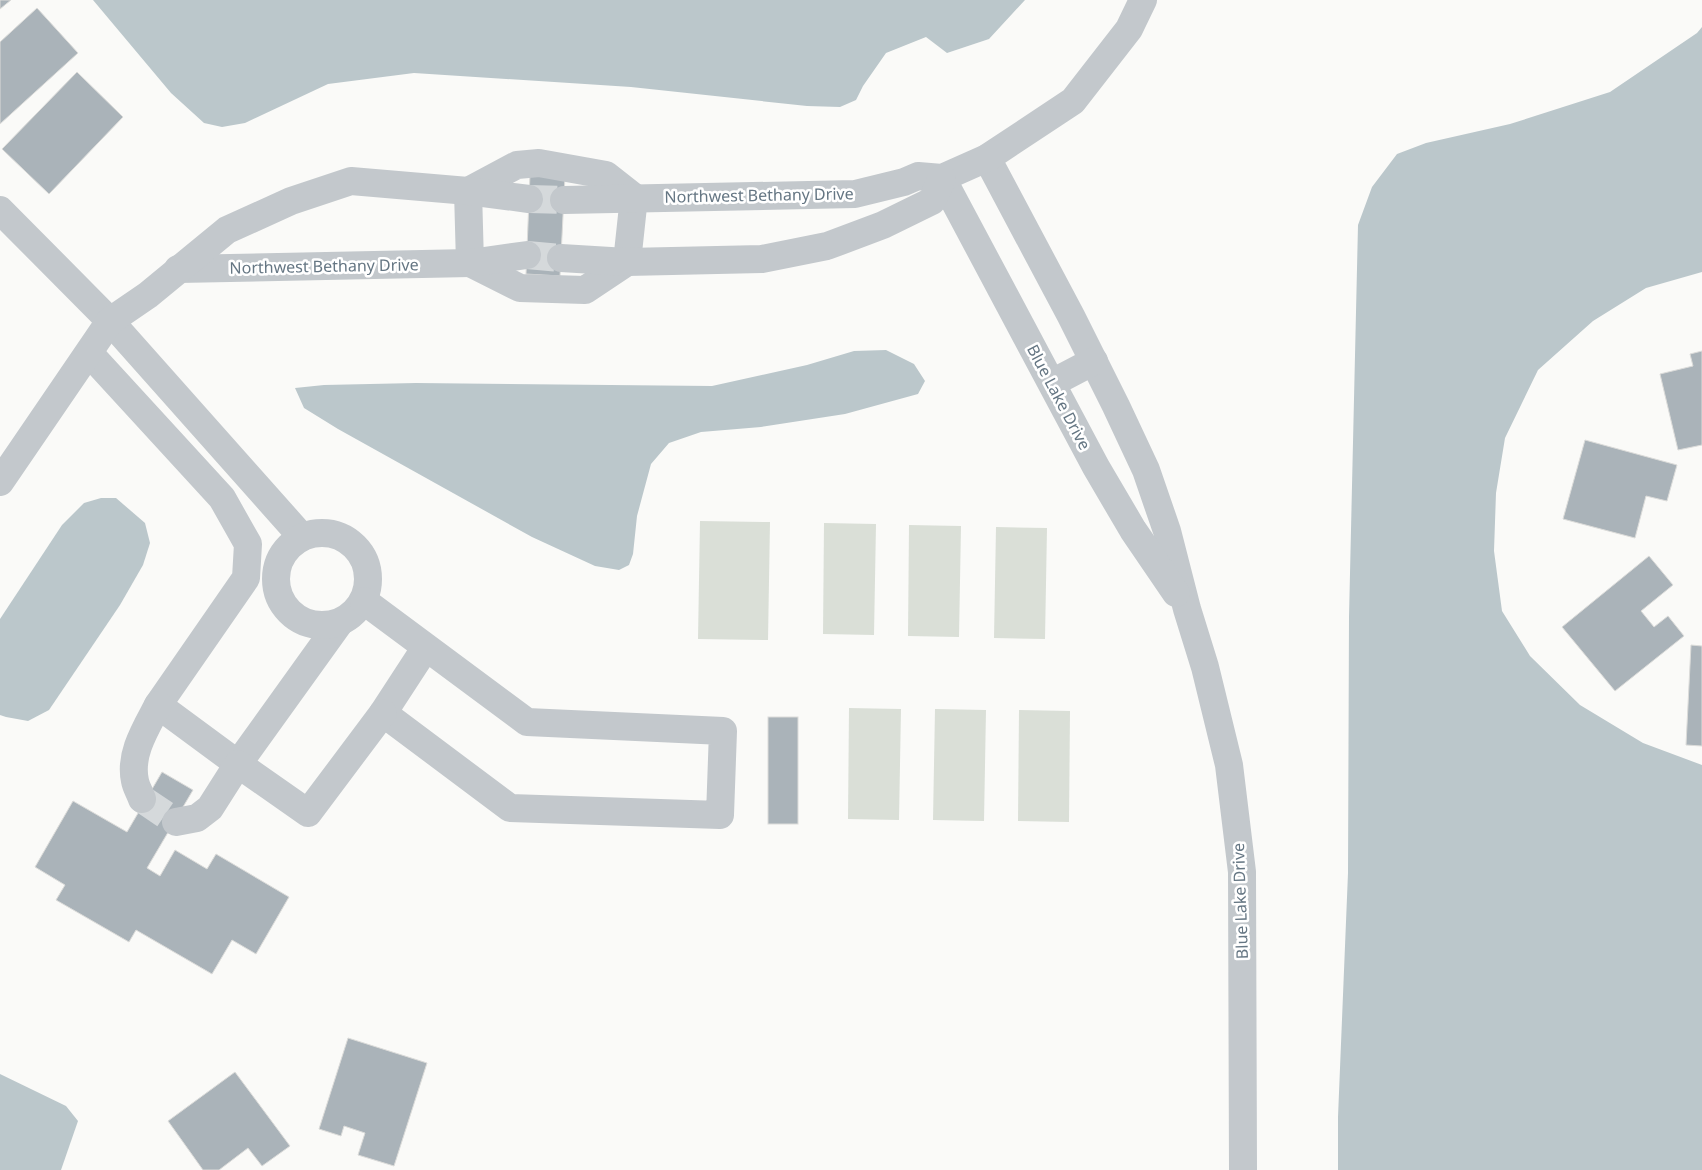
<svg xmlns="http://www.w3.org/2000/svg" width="1702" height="1170" viewBox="0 0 1702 1170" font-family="'Noto Sans',sans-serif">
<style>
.green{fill:#dadfd7}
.water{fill:#bbc7cb}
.building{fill:#aab3b9;stroke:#dcdcda}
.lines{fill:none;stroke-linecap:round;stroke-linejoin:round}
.minor-tunnel{stroke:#d5d9db;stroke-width:28;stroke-dasharray:28 14;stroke-linecap:butt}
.minor{stroke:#c3c8cc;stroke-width:28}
.labels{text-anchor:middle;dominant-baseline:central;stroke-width:5;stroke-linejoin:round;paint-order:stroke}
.street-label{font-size:16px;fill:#657683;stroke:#fff}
</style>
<rect width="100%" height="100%" fill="#fafaf8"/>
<g class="green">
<polygon points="700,521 770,522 768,640 698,639"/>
<polygon points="824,523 876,524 874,635 823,634"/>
<polygon points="909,525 961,526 959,637 908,636"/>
<polygon points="996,527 1047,528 1045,639 994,638"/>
<polygon points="849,708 901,709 899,820 848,819"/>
<polygon points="935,709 986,710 984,821 933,820"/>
<polygon points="1019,710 1070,711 1069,822 1018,821"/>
</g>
<g class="water">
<polygon points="93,0 1025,0 989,39 947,53 926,37 886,53 863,86 856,100 840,107 807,106 631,87 414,73 328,84 245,123 222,127 204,123 171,93"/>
<polygon points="1702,27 1702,272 1646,288 1593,321 1538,370 1505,438 1496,493 1494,551 1502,611 1530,656 1580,705 1643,743 1702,765 1702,1170 1338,1170 1338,1117 1348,873 1349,617 1358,225 1372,187 1397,154 1426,143 1510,124 1610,92 1697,33"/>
<polygon points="886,350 914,364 925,381 918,394 845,414 761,427 701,432 669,443 651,464 637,516 633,554 629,565 619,570 595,566 532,537 338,429 304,408 295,388 324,385 416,383 712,386 807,365 854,351"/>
<polygon points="101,498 116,498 145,523 150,543 143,565 120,605 49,710 28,721 6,717 0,715 0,619 62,525 84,503"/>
<polygon points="0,1074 66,1106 78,1121 61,1170 0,1170"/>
</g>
<g class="building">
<polygon points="0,0 11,0 0,9"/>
<polygon points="37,8 78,53 0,124 0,42"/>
<polygon points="77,72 123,117 49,194 2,149"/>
<polygon points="530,174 565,176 560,276 526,274"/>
<polygon points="1702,351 1702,445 1678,450 1660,374 1693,366 1690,354"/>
<polygon points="1585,440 1677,465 1667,501 1646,496 1635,538 1563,519"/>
<polygon points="1649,556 1673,585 1641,611 1654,627 1668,616 1684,636 1615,691 1562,627"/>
<polygon points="1691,645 1702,646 1702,746 1686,745"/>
<rect x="768" y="717" width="30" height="107"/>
<polygon points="162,772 193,790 147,868 160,876 175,850 207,869 216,854 289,897 256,954 232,940 212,974 136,930 129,942 56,900 65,885 35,867 73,801 127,832"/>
<polygon points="348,1038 427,1063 394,1166 358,1155 365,1133 344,1126 341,1136 319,1129"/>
<polygon points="235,1072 290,1146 262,1166 248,1148 219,1170 203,1170 168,1121"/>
</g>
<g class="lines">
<g class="minor-tunnel">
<polyline points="529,199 564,200"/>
<polyline points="527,255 561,258"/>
<polyline points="142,799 176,822"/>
</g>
<g class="minor">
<polyline points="987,158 1071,316 1116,406 1146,470 1167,531 1187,609 1205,667 1229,765 1242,872 1243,1170"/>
<polygon points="539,163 606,175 634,197 627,262 585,290 520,288 470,263 468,191 517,165"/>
<polyline points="942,178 1096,467 1133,530 1176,593"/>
<polyline points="564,200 855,194 904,182 918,176 942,178 987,158 1073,101 1129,29 1143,0"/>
<polyline points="0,210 110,321 302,537"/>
<polyline points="561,258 627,262 762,259 827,246 883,225 932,201 942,178"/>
<polyline points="178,269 470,263 527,255"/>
<polyline points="89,353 222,498 248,544 246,578 158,705 238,764 340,622"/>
<polyline points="1052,383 1094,361"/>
<polyline points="0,482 110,321 148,295 227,230 291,201 351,181 468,191 529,199"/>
<circle cx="322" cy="579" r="46"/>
<polyline points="364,601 527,722 723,731 720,815 510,808 383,713 426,647"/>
<path d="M 142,799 C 140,793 136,787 135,781 C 129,754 146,728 158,705"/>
<polyline points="176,822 197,818 210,808 238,764 308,813 383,713"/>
</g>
</g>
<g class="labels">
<g class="street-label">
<text transform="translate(759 195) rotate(-1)">Northwest Bethany Drive</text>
<text transform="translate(324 266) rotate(-1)">Northwest Bethany Drive</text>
<text transform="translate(1059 397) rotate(62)">Blue Lake Drive</text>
<text transform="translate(1240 901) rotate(-92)">Blue Lake Drive</text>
</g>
</g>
</svg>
